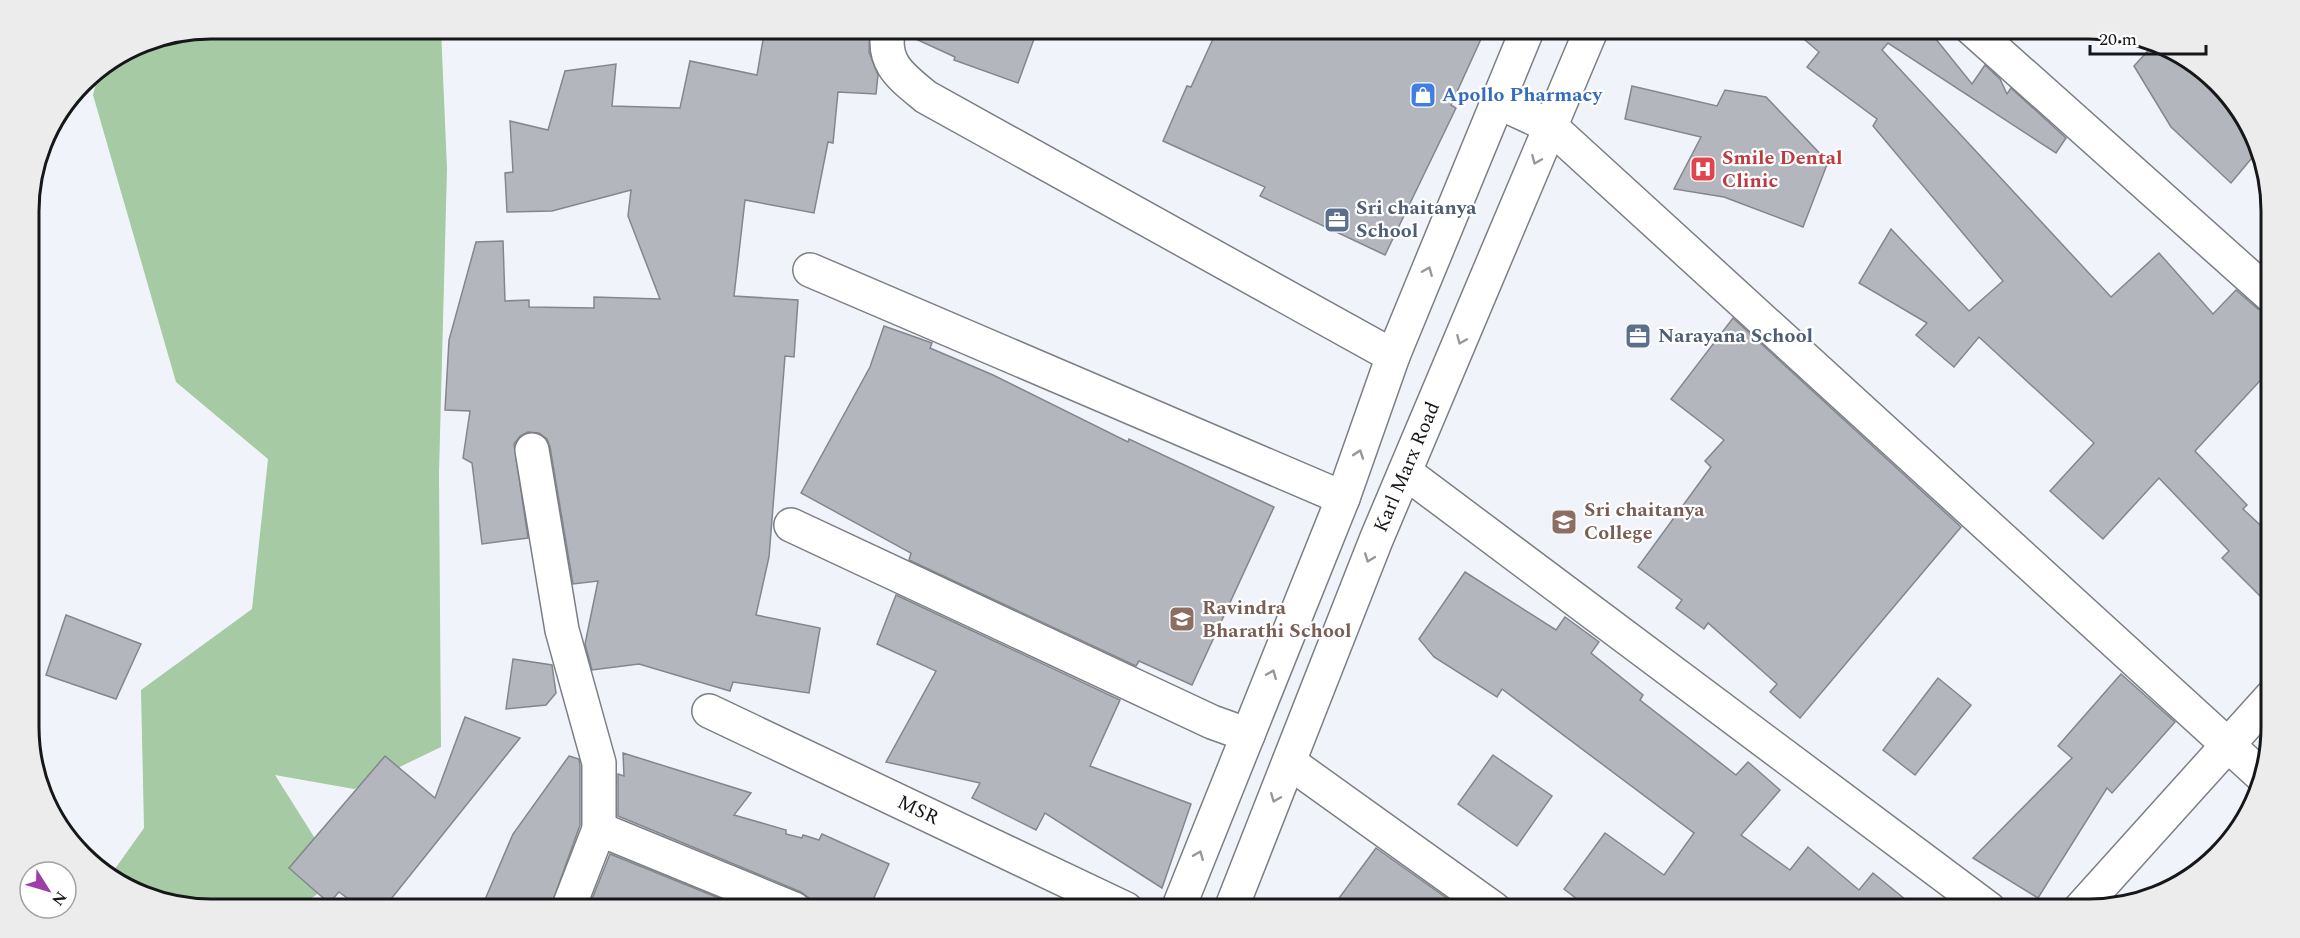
<svg xmlns="http://www.w3.org/2000/svg" width="2300" height="938" viewBox="0 0 2300 938" font-family="Spectral,serif">
<style>
.forest{fill:#a5caa4}
.building{fill:#b3b7bd;stroke:#83878d;stroke-width:1.5}
.lines{fill:none;stroke-linecap:round;stroke-linejoin:round}
.minor-casing{stroke:#7b7f85;stroke-width:36}
.major-casing{stroke:#7b7f85;stroke-width:36}
.minor{stroke:#fff;stroke-width:33}
.major{stroke:#fff;stroke-width:33}
.oneway{stroke:#969798}
.labels{text-anchor:middle;dominant-baseline:central;stroke-width:4.5;stroke-linejoin:round;paint-order:stroke}
.shop-label{font-size:20px;font-weight:bold;fill:#366cbe;stroke:#fff;text-anchor:start}
.health-label{font-size:20px;font-weight:bold;fill:#be3a42;stroke:#fff;text-anchor:start}
.service-label{font-size:20px;font-weight:bold;fill:#4e5e75;stroke:#fff;text-anchor:start}
.street-label{font-size:20px;fill:#161719;stroke:#fff}
.education-label{font-size:20px;font-weight:bold;fill:#785e54;stroke:#fff;text-anchor:start}
.rim{fill:none;stroke:#161719;stroke-width:3}
</style>
<rect width="100%" height="100%" fill="#f0f4fa"/>
<polygon class="forest" points="211,29 441,29 447,169 439,473 441,747 354,789 275,775 340,878 296,909 211,909 152,900 112,873 144,828 141,690 252,609 268,459 176,382 93,95 100,68 141,42"/>
<g class="building">
<polygon points="765,28 870,28 869,52 878,75 876,94 838,92 833,143 828,142 814,213 745,200 734,296 798,300 794,357 785,356 769,557 756,615 820,628 809,693 733,682 730,691 639,664 592,670 585,644 598,581 573,584 550,447 547,439 539,433 528,432 520,436 514,444 528,538 482,544 472,463 463,458 470,411 445,410 449,340 476,242 503,241 505,301 529,300 529,307 594,308 594,297 660,299 628,216 631,190 552,211 507,212 505,173 513,172 510,121 548,130 565,71 616,64 612,106 680,108 690,61 757,75"/>
<polygon points="907,28 1038,28 1018,83 954,60 955,57 907,35"/>
<polygon points="1218,28 1486,28 1451,105 1456,108 1385,255 1260,196 1265,187 1163,141 1187,86 1191,87"/>
<polygon points="1791,28 1927,28 1972,84 1985,65 2000,79 2007,94 2011,88 2066,138 2056,153 1888,43 1882,50 2111,297 2159,253 2213,314 2236,290 2258,309 2270,313 2270,370 2195,451 2247,505 2243,509 2271,535 2271,607 2222,558 2229,551 2159,478 2103,539 2050,491 2094,443 1979,337 1954,367 1916,335 1927,323 1859,283 1891,229 1969,311 2003,281 1873,126 1877,119 1807,67 1819,52"/>
<polygon points="2156,42 2191,59 2234,100 2256,153 2231,183 2171,127 2134,66"/>
<polygon points="1632,86 1717,106 1725,90 1766,97 1828,162 1803,227 1724,197 1674,189 1701,137 1625,119"/>
<polygon points="2270,253 2270,270 2261,262"/>
<polygon points="1733,318 1961,527 1800,718 1770,692 1777,684 1708,623 1704,629 1676,608 1682,600 1638,567 1711,467 1705,461 1724,440 1671,399"/>
<polygon points="884,326 932,343 930,348 993,375 1128,442 1129,439 1274,507 1192,685 1139,661 1136,666 909,560 911,553 801,493 870,367"/>
<polygon points="1465,572 1556,630 1565,617 1599,642 1591,653 1643,695 1640,700 1736,775 1748,762 1780,790 1741,835 1790,870 1808,847 1859,890 1873,873 1917,909 1590,909 1564,889 1605,833 1664,875 1694,833 1502,689 1497,697 1434,657 1419,639"/>
<polygon points="896,595 1120,700 1090,766 1191,804 1162,888 1045,813 1036,830 972,798 980,783 886,762 936,671 877,644"/>
<polygon points="66,615 141,644 116,699 46,675"/>
<polygon points="513,659 552,665 556,693 546,705 506,709"/>
<polygon points="2121,674 2175,722 2112,793 2107,788 2038,898 1973,858 2072,758 2058,746"/>
<polygon points="1938,678 1971,705 1915,775 1883,750"/>
<polygon points="465,717 520,738 383,909 362,909 339,892 329,903 289,868 385,756 435,798"/>
<polygon points="623,753 751,793 734,815 786,830 786,834 802,838 803,835 819,840 822,834 889,864 869,909 812,909 809,898 801,892 618,816 618,774 624,776"/>
<polygon points="1493,755 1552,796 1517,846 1458,804"/>
<polygon points="569,756 579,759 580,766 580,825 550,909 481,909 513,834"/>
<polygon points="1376,848 1462,909 1331,909"/>
<polygon points="610,854 746,909 588,909"/>
</g>
<g class="lines">
<g class="minor-casing">
<g id="minor">
<path d="M 889,28 C 880,63 903,78 926,97 L 1393,356"/>
<polyline points="1971,28 2270,295"/>
<polyline points="1498,102 1550,126 2263,777"/>
<polyline points="810,270 1343,498"/>
<polyline points="532,450 562,630 599,763 599,829 568,909"/>
<polyline points="1405,472 1989,909"/>
<polyline points="791,525 1212,722 1248,735"/>
<polyline points="709,711 1126,909"/>
<polyline points="1289,762 1494,909"/>
<polyline points="599,829 794,909"/>
<polyline points="2080,909 2271,697"/>
</g>
</g>
<g class="major-casing">
<g id="major">
<polyline points="1178,909 1343,498 1393,356 1528,28"/>
<polyline points="1231,909 1376,540 1592,28"/>
</g>
</g>
<use href="#minor" class="minor"/>
<use href="#major" class="major"/>
</g>
<defs><path id="oneway-chevron" d="M-2-3.5L2.5 0L-2 3.5" fill="none" stroke-width="1.6" stroke-linecap="round" stroke-linejoin="round" transform="scale(1.5)"/></defs>
<g class="oneway">
<use href="#oneway-chevron" transform="translate(1536 160) rotate(113)"/>
<use href="#oneway-chevron" transform="translate(1428 271) rotate(-68)"/>
<use href="#oneway-chevron" transform="translate(1461 340) rotate(113)"/>
<use href="#oneway-chevron" transform="translate(1359 454) rotate(-71)"/>
<use href="#oneway-chevron" transform="translate(1369 558) rotate(111)"/>
<use href="#oneway-chevron" transform="translate(1272 674) rotate(-68)"/>
<use href="#oneway-chevron" transform="translate(1275 798) rotate(112)"/>
<use href="#oneway-chevron" transform="translate(1199 855) rotate(-68)"/>
</g>
<defs>
<g id="shop-square" transform="scale(1.35)"><rect x="-9" y="-9" width="18" height="18" rx="4" fill="#3f7fe0" stroke="#fff"/><path d="M-5-2.5h2.3a2.7 3.5 0 0 1 5.4 0H5L5.5 6h-11ZM-1.5-2.5h3a1.5 2.3 0 0 0-3 0Z" fill="#fff"/></g>
<g id="hospital-square" transform="scale(1.35)"><rect x="-9" y="-9" width="18" height="18" rx="4" fill="#e0444e" stroke="#fff"/><path d="M-5-5h3v3.5h4V-5h3V5h-3V1.5h-4V5h-3Z" fill="#fff"/></g>
<g id="office-square" transform="scale(1.35)"><rect x="-9" y="-9" width="18" height="18" rx="4" fill="#5c6f8a" stroke="#fff"/><path d="M-6-3h4V-5.5h4V-3h4V5H-6ZM-1-4.5V-3h2v-1.5ZM-6 0V1H6V0Z" fill="#fff"/></g>
<g id="university-square" transform="scale(1.35)"><rect x="-9" y="-9" width="18" height="18" rx="4" fill="#8d6e63" stroke="#fff"/><path d="M0-5L7-2L0 1L-7-2ZM-4 1L0 2.5L4 1V4Q0 6-4 4Z" fill="#fff"/></g>
<g id="school-square" transform="scale(1.35)"><rect x="-9" y="-9" width="18" height="18" rx="4" fill="#8d6e63" stroke="#fff"/><path d="M0-5L7-2L0 1L-7-2ZM-4 1L0 2.5L4 1V4Q0 6-4 4Z" fill="#fff"/></g>
</defs>
<g fill-rule="evenodd">
<use href="#shop-square" x="1423" y="95"/>
<use href="#hospital-square" x="1703" y="169"/>
<use href="#office-square" x="1337" y="220"/>
<use href="#office-square" x="1638" y="336"/>
<use href="#university-square" x="1564" y="522"/>
<use href="#school-square" x="1182" y="619"/>
</g>
<g class="labels">
<g class="shop-label">
<text x="1442" y="95">Apollo Pharmacy</text>
</g>
<g class="health-label">
<text x="1722" y="158">Smile Dental<tspan x="1722" dy="23">Clinic</tspan></text>
</g>
<g class="service-label">
<text x="1356" y="208">Sri chaitanya<tspan x="1356" dy="23">School</tspan></text>
<text x="1658" y="336">Narayana School</text>
</g>
<g class="street-label">
<text transform="translate(1407 467) rotate(-67)">Karl Marx Road</text>
<text transform="translate(918 810) rotate(25)">MSR</text>
</g>
<g class="education-label">
<text x="1584" y="510">Sri chaitanya<tspan x="1584" dy="23">College</tspan></text>
<text x="1202" y="608">Ravindra<tspan x="1202" dy="23">Bharathi School</tspan></text>
</g>
</g>
<path d="M0 0H2300V938H0ZM211 39H2089A172 172 0 0 1 2261 211V727A172 172 0 0 1 2089 899H211A172 172 0 0 1 39 727V211A172 172 0 0 1 211 39Z" fill="#ececed" fill-rule="evenodd"/>
<path class="rim" d="M211 39H2089A172 172 0 0 1 2261 211V727A172 172 0 0 1 2089 899H211A172 172 0 0 1 39 727V211A172 172 0 0 1 211 39Z"/>
<g transform="translate(48 890) rotate(127)"><circle r="28" fill="#ffffff" stroke="#a2a2a3" stroke-width="1.5"/>
<path d="M0-4.5L10 22L0 15L-10 22Z" fill="#9c3fa8"/>
<text y="-9" font-size="16" font-weight="bold" text-anchor="middle" fill="#161719">N</text>
</g>
<path d="M2090 45v9h116v-9" fill="none" stroke="#161719" stroke-width="3"/>
<text x="2099" y="45" font-size="18" fill="#161719" stroke="#ffffff" stroke-width="4.5" paint-order="stroke">20 m</text>
</svg>
